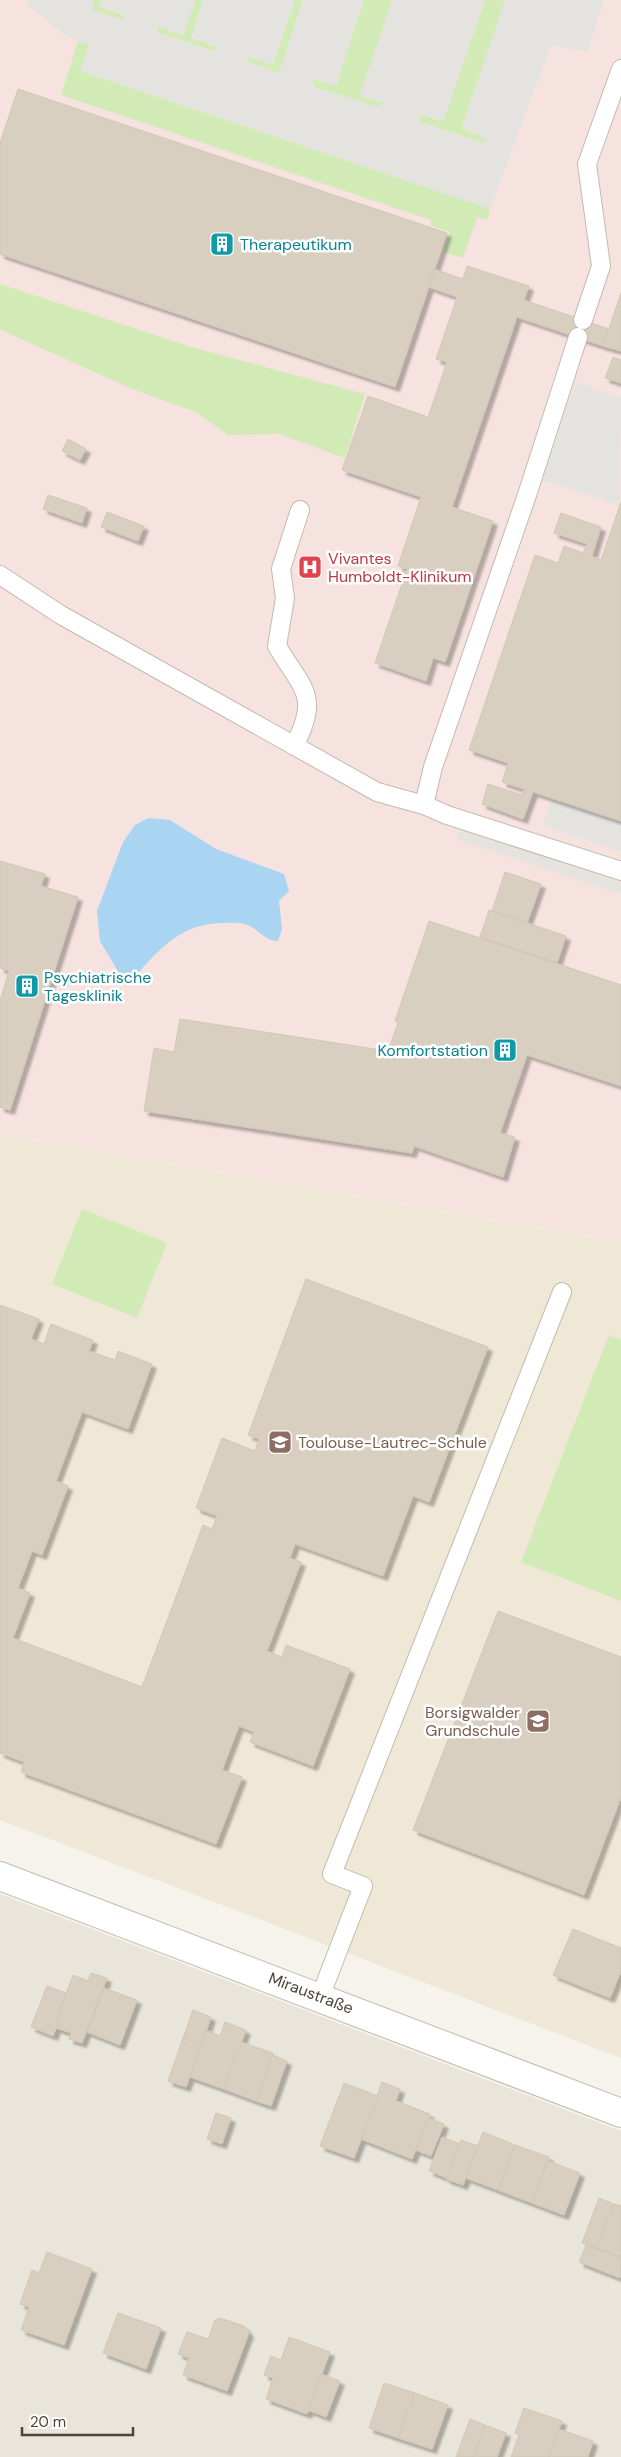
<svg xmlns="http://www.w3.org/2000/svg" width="621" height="2457" viewBox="0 0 621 2457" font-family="'DM Sans',sans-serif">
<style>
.residential{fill:#eae5da}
.education{fill:#efe8d6}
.medical{fill:#f6e3e0}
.green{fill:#d2eab5}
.parking{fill:#e5e3e0}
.water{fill:#a9d4f2}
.building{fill:#d8cfc1;stroke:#d3c7b4;filter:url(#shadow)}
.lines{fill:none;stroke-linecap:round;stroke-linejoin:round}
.lane-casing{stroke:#c2bbae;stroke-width:20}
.street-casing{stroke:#c2bbae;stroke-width:30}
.lane{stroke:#fff;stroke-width:18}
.street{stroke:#fff;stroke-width:28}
.labels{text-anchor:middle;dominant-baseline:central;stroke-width:5;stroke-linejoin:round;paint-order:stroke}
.culture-label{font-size:16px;fill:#0d838f;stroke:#fff;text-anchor:start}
.health-label{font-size:16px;fill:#be3a42;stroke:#fff;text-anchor:start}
.education-label{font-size:16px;fill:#785e54;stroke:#fff;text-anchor:start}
.street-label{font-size:16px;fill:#4b4439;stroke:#fff}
</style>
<defs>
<filter id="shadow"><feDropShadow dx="4.5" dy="4.5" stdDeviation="1" flood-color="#0004"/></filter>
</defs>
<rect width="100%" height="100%" fill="#f6f3ec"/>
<polygon class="residential" points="0,1894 621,2131 621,2457 0,2457"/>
<polygon class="education" points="0,1134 621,1242 621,2058 0,1820"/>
<polygon class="medical" points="0,0 621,0 621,1242 0,1134"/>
<g class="green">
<polygon points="94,0 102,0 100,7 125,16 123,20 91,10"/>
<polygon points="195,0 203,0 191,38 217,47 213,51 158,33 157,26 183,35"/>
<polygon points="295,0 303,0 279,74 248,62 248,56 273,64"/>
<polygon points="364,0 392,0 360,95 384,103 378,107 315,87 311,78 336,86"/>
<polygon points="485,0 505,0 462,128 488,139 484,143 420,122 420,115 443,121"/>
<polygon points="78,41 89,45 81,71 490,209 487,220 477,217 463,258 443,252 450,232 430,225 431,220 61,95"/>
<polygon points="0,284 188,346 365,394 345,458 279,434 228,435 196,412 132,389 8,333 0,329"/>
<polygon points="82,1209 167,1243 137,1318 52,1284"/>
<polygon points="609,1335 621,1340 621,1601 521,1562"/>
</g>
<g class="parking">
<polygon points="28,0 94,0 92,10 122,20 124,15 100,7 102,0 195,0 183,35 157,27 158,33 213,51 216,47 191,38 203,0 295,0 273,65 248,57 248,62 279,73 303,0 364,0 336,86 312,78 315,87 378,107 384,103 360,96 392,0 485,0 443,121 420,115 420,122 484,143 488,139 462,128 505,0 604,0 587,52 551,45 490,209 80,71 89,45 67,37 27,4"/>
<polygon points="575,382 621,398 620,505 542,480"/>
<polygon points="552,798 621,821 621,852 543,825"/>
<polygon points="461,828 621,883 621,894 457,839"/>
</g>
<path class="water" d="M 148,818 L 170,820 L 216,849 L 284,874 L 289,891 L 279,901 L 282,929 L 278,941 C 265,941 259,930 248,925 C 241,922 229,923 221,923 C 183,924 162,946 138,973 L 119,973 L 100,941 L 97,911 L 123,842 L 135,825 Z"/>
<g class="building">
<polygon points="18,89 447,233 395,387 0,254 0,143"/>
<polygon points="467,266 529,286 524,300 609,329 603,346 517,317 452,507 493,521 445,662 433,658 426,681 375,663 407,569 398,566 421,497 342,470 368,396 428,417 447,362 436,359 457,297 429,287 434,269 463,279"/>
<polygon points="621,293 621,351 603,346"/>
<polygon points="613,357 621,360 621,383 605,378"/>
<polygon points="68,439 86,449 80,460 62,451"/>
<polygon points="48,495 87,508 82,523 43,509"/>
<polygon points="621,502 621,821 533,792 523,819 482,804 488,784 522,795 524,789 502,782 508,763 469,750 535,555 558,563 564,546 583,553 587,544 554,533 561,513 601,527 592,556 601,560"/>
<polygon points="107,512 144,526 138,541 101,527"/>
<polygon points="0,861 45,874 41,886 78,897 10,1110 0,1107 0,1001 9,971 0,968"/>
<polygon points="505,872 541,884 527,923 492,911"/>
<polygon points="489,910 566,936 557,963 480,937"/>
<polygon points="429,921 621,985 621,1086 527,1055 500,1133 515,1137 503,1177 414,1146 412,1153 144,1111 154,1048 174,1052 180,1019 388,1051 398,1023 395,1021"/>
<polygon points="306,1279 488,1347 429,1502 413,1496 383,1576 295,1544 290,1558 301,1562 267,1651 282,1657 286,1645 350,1669 313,1766 250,1742 254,1732 239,1726 222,1770 242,1777 216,1844 21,1772 24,1762 0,1753 0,1305 39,1319 31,1339 44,1344 51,1324 93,1340 89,1351 115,1360 118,1351 152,1364 128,1429 82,1412 56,1481 68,1486 42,1555 32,1551 18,1588 30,1593 13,1638 142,1687 203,1525 212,1529 217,1516 196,1508 222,1438 255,1451 259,1439 248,1435"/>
<polygon points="498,1611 621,1657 621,1797 584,1895 413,1830"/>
<polygon points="573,1929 621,1948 621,1971 610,1998 553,1975"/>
<polygon points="91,1973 107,1978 82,2043 69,2039 71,2033 56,2028 59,2022 56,2021 73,1975 88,1981"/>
<polygon points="47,1986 66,1993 56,2021 59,2022 53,2036 31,2027"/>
<polygon points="104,1988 137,2000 120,2045 87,2032"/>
<polygon points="193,2010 211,2017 201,2045 183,2038"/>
<polygon points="225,2022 246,2030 224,2089 190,2077 206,2030 220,2036"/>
<polygon points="183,2038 201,2045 186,2087 168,2081"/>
<polygon points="241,2042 273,2053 256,2101 224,2089"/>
<polygon points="272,2055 287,2061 271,2106 256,2101"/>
<polygon points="382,2082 400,2089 396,2101 430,2114 412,2159 361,2139"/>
<polygon points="344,2083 378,2096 354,2158 320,2146"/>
<polygon points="216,2113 231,2118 222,2144 207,2139"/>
<polygon points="428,2118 444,2124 431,2156 416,2150"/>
<polygon points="483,2132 515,2145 498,2190 466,2178"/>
<polygon points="442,2137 460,2144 447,2178 429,2171"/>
<polygon points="461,2140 478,2146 463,2185 446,2179"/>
<polygon points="515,2145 549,2157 532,2203 498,2190"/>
<polygon points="548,2161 580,2173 564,2215 532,2203"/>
<polygon points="599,2198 614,2204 597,2248 582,2243"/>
<polygon points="614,2204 621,2206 621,2257 597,2248"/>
<polygon points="586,2245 621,2257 620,2278 579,2262"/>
<polygon points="47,2252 92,2269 64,2345 21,2330 29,2307 20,2304 32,2270 39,2273"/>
<polygon points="118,2313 161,2328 146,2369 103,2353"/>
<polygon points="220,2318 244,2326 249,2333 227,2391 183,2375 189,2358 178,2354 187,2332 208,2339 215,2320"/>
<polygon points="289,2337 330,2352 307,2414 266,2399 273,2378 264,2375 271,2356 281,2360"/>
<polygon points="321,2374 340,2381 326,2417 308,2410"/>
<polygon points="384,2383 415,2393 398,2438 369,2428"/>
<polygon points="415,2393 448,2405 432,2449 398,2438"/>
<polygon points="524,2408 562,2421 549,2457 511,2457 519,2435 515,2433"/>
<polygon points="470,2419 485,2425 473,2457 456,2457"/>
<polygon points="485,2425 506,2433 497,2457 473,2457"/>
<polygon points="559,2429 593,2441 588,2457 549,2457"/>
</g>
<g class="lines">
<g class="lane-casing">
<g id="lane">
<polyline points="583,320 601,266 587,164 621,69"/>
<polyline points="0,575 61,615 377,792 424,805 447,815 621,871"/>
<path d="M 294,746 C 321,695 302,689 277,646 L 285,598 L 281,569 L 300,510"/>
<polyline points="424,805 433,767 527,495 578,337"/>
<polyline points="320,1997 363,1886 332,1874 562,1292"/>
</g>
</g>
<g class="street-casing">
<polyline id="street" points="0,1876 621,2113"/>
</g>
<use href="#lane" class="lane"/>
<use href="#street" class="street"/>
</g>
<defs>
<g id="building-square" transform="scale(1.25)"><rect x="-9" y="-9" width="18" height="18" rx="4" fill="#0f9aa8" stroke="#fff"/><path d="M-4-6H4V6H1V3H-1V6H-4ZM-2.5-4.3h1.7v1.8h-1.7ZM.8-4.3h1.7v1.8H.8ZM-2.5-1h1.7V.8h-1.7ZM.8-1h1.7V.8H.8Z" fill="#fff"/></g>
<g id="hospital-square" transform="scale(1.25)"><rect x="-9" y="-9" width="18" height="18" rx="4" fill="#e0444e" stroke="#fff"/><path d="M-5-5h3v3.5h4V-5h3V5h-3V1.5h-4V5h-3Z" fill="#fff"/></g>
<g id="school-square" transform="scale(1.25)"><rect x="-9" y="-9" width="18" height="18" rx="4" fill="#8d6e63" stroke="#fff"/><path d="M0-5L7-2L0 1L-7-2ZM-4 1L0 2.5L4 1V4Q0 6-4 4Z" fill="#fff"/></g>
</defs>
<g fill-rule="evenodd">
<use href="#building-square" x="222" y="244"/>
<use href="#hospital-square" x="310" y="567"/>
<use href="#building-square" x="27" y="986"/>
<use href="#building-square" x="505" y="1050"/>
<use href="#school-square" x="280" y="1442"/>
<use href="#school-square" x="538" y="1721"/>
</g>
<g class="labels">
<g class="culture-label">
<text x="240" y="244">Therapeutikum</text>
<text x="44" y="977">Psychiatrische<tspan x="44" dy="18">Tagesklinik</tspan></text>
<text x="488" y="1050" text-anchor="end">Komfortstation</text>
</g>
<g class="health-label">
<text x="328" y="558">Vivantes<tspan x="328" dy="18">Humboldt-Klinikum</tspan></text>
</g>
<g class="education-label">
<text x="298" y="1442">Toulouse-Lautrec-Schule</text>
<text x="520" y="1712" text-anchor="end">Borsigwalder<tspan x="520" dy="18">Grundschule</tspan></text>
</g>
<g class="street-label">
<text transform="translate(311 1993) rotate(21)">Miraustraße</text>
</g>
</g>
<path d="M22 2427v8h111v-8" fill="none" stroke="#4b4439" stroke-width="2.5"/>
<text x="30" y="2427" font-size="15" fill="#4b4439" stroke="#ffffff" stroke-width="4" paint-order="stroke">20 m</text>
</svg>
